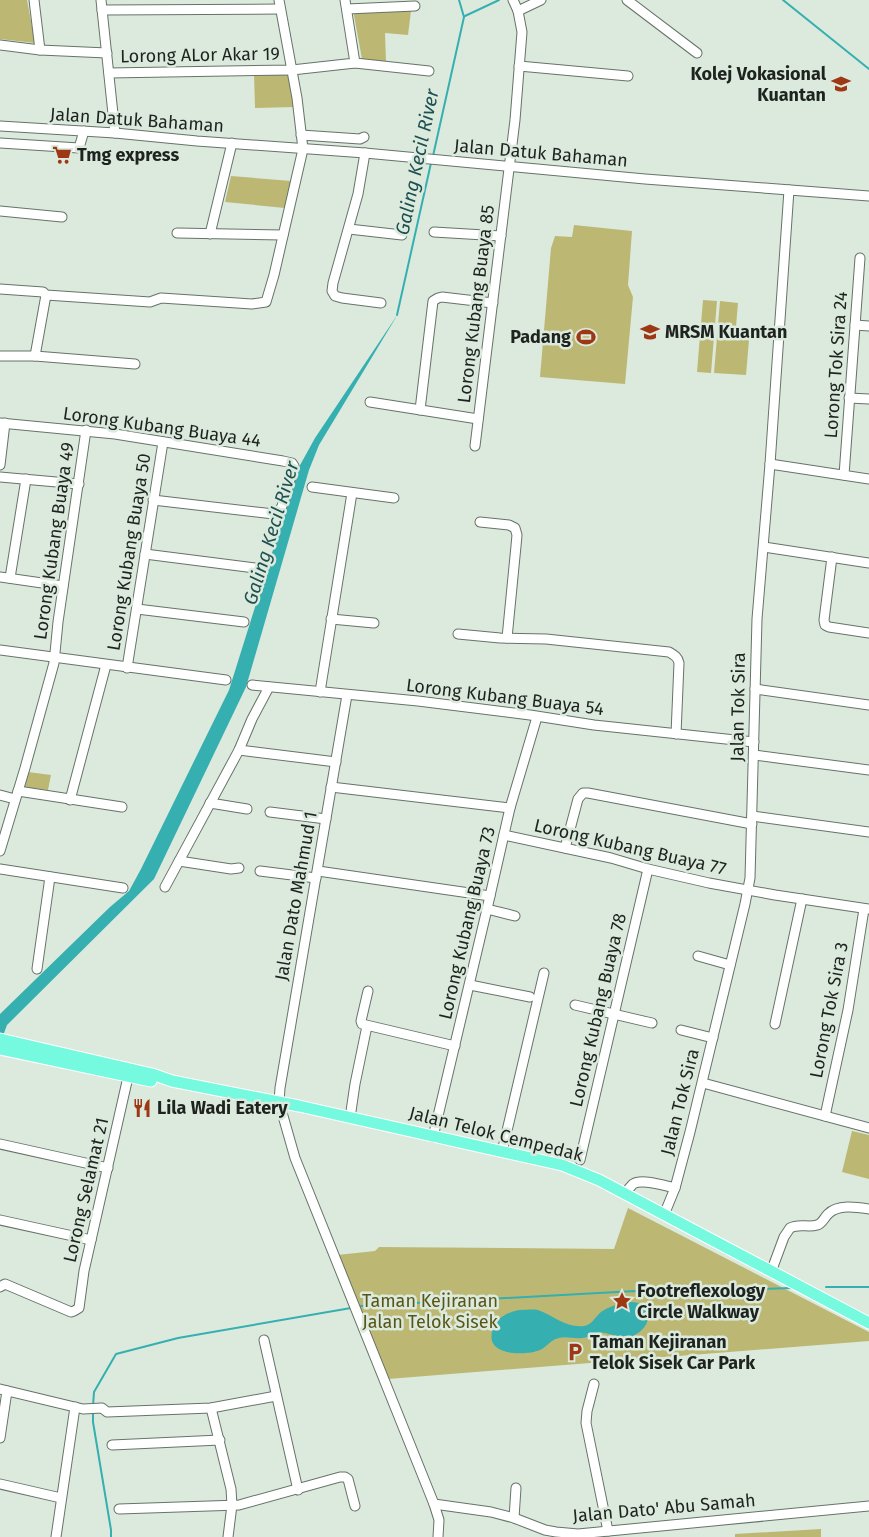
<svg xmlns="http://www.w3.org/2000/svg" width="869" height="1537" viewBox="0 0 869 1537" font-family="'Fira Sans',sans-serif">
<style>
.green{fill:#bcb873}
.water{fill:#35afb0}
.lines{fill:none;stroke-linecap:round;stroke-linejoin:round}
.stream{stroke:#35afb0;stroke-width:2}
.minor-casing{stroke:#667369;stroke-width:11}
.major-casing{stroke:#fff;stroke-width:13}
.minor{stroke:#fff;stroke-width:9}
.major{stroke:#75f9df;stroke-width:11}
.labels{text-anchor:middle;dominant-baseline:central;stroke-width:5;stroke-linejoin:round;paint-order:stroke}
.street-label{font-size:18px;fill:#1e231f;stroke:#dbeadd}
.poi-label{font-size:18px;font-weight:bold;fill:#1e231f;stroke:#dbeadd;text-anchor:start}
.park-label{font-size:18px;fill:#595518;stroke:#dbeadd}
.water-label{font-size:19px;font-style:italic;fill:#1e5051;stroke:#dbeadd}
</style>
<rect width="100%" height="100%" fill="#dbeadd"/>
<g class="green">
<polygon points="0,0 27,0 35,43 0,39"/>
<polygon points="353,10 411,11 408,35 385,33 386,62 362,59"/>
<polygon points="254,73 289,73 295,107 255,108"/>
<polygon points="231,176 291,181 285,208 225,202"/>
<polygon points="574,225 632,231 628,285 633,297 625,384 540,377 551,248 555,236 572,237"/>
<polygon points="703,300 717,301 711,373 697,372"/>
<polygon points="720,301 738,303 735,338 749,340 746,375 714,373"/>
<polygon points="28,772 51,775 48,790 24,787"/>
<polygon points="852,1131 869,1135 869,1179 842,1172"/>
<polygon points="628,1208 869,1332 869,1341 388,1379 337,1255 375,1251 379,1247 614,1249"/>
<polygon points="821,1529 821,1537 735,1537 735,1534"/>
</g>
<g class="water">
<polygon points="398,314 319,445 309,470 246,687 154,879 7,1025 0,1044 0,1014 110,907 129,891 141,869 229,690 299,467 315,438"/>
<path d="M 630,1302 C 655,1302 653,1327 633,1336 C 621,1342 608,1330 596,1333 C 591,1335 587,1338 582,1338 C 574,1339 567,1336 559,1338 C 551,1339 547,1347 540,1350 C 528,1355 497,1356 492,1341 C 490,1334 494,1324 498,1320 C 505,1314 510,1312 519,1310 C 525,1310 532,1309 538,1310 C 554,1316 566,1328 584,1326 C 592,1325 595,1317 601,1312 C 609,1306 620,1304 630,1302 Z"/>
</g>
<g class="lines">
<g class="stream">
<polyline points="783,0 869,69"/>
<polyline points="465,16 499,0"/>
<polyline points="433,156 464,17 459,0"/>
<polyline points="397,315 431,163"/>
<polyline points="826,1287 869,1287"/>
<polyline points="360,1306 635,1291 675,1292 791,1288"/>
<polyline points="93,1406 94,1392 116,1354 178,1338 351,1308"/>
<polyline points="93,1411 93,1422 111,1530 111,1537"/>
</g>
<g class="minor-casing">
<g id="minor">
<polyline points="34,0 40,50"/>
<polyline points="101,0 115,133"/>
<polyline points="627,0 697,53"/>
<polyline points="347,9 415,6"/>
<polyline points="102,10 280,9"/>
<polyline points="518,11 541,0"/>
<polyline points="0,45 40,50 107,53"/>
<polyline points="355,63 429,71"/>
<polyline points="519,66 628,76"/>
<polyline points="109,73 292,70 355,63 345,0"/>
<polyline points="0,126 115,133 197,141 365,153 645,179 869,196"/>
<polyline points="301,135 360,139 364,137"/>
<polyline points="0,143 79,148 84,131"/>
<polyline points="365,153 358,194 333,283 332,291 335,296 342,298 381,303"/>
<polyline points="0,211 62,217"/>
<polyline points="349,229 402,235"/>
<polyline points="434,232 501,236"/>
<polyline points="177,233 283,235"/>
<polyline points="210,234 232,143"/>
<polyline points="0,289 43,292 46,295 150,302 161,298 252,304 266,302 274,275 303,149 297,98 279,0"/>
<polyline points="855,325 869,326"/>
<polyline points="0,356 35,356 135,364"/>
<polyline points="35,356 46,295"/>
<polyline points="849,398 869,399"/>
<polyline points="370,402 478,419"/>
<polyline points="420,410 433,301 438,298 442,297 493,303"/>
<polyline points="0,423 115,434 283,461 292,463 294,466 282,506 279,512 274,514 153,500"/>
<polyline points="475,446 515,120 522,32 518,11 513,0"/>
<polyline points="770,464 869,479"/>
<polyline points="0,465 5,423"/>
<polyline points="844,475 860,258"/>
<polyline points="0,477 79,484"/>
<polyline points="312,487 394,498"/>
<polyline points="480,522 509,525 515,528 517,535 516,546 507,638"/>
<polyline points="764,547 869,563"/>
<polyline points="145,554 255,568"/>
<polyline points="832,557 824,620 825,625 829,627 869,633"/>
<polyline points="0,577 63,586"/>
<polyline points="10,578 26,479"/>
<polyline points="137,609 244,622"/>
<polyline points="331,619 374,623"/>
<path d="M 458,634 L 500,638 L 546,639 L 669,652 C 674,655 678,657 679,663 L 676,734"/>
<polyline points="0,650 226,680"/>
<polyline points="127,668 163,442"/>
<polyline points="252,685 418,701 530,715 594,725 754,742"/>
<polyline points="755,689 869,705"/>
<polyline points="320,692 352,493"/>
<polyline points="347,695 280,1088 279,1102 295,1158 434,1504 439,1520 438,1537"/>
<polyline points="239,750 336,762"/>
<polyline points="754,755 869,770"/>
<polyline points="331,787 510,808"/>
<polyline points="18,791 122,807"/>
<polyline points="0,795 15,799"/>
<polyline points="70,800 106,665"/>
<polyline points="210,803 247,809"/>
<polyline points="270,812 326,819"/>
<polyline points="752,816 869,832"/>
<polyline points="504,835 611,858 648,869 709,883 775,895 869,909"/>
<polyline points="565,848 578,799 583,793 588,793 752,824"/>
<polyline points="0,851 25,768 54,663 58,622 86,430"/>
<polyline points="179,861 231,869 239,868"/>
<polyline points="0,869 123,888"/>
<polyline points="260,871 316,878"/>
<polyline points="318,871 490,896"/>
<polyline points="165,887 239,750 252,719 269,687"/>
<polyline points="487,909 515,916"/>
<polyline points="698,956 730,965"/>
<polyline points="37,969 50,877"/>
<polyline points="470,985 530,997"/>
<polyline points="368,991 361,1021 362,1024 455,1046"/>
<polyline points="575,1005 652,1023"/>
<polyline points="775,1024 802,899"/>
<polyline points="681,1030 713,1038"/>
<polyline points="703,1083 869,1128"/>
<polyline points="825,1116 848,1010 864,909"/>
<polyline points="350,1118 355,1084 367,1026"/>
<polyline points="433,1137 487,909 510,808 537,717"/>
<polyline points="0,1144 108,1168"/>
<polyline points="502,1152 544,973"/>
<polyline points="580,1160 648,869"/>
<path d="M 625,1194 C 627,1191 630,1187 633,1184 C 642,1178 665,1186 675,1188"/>
<polyline points="664,1215 675,1188 690,1132 745,904 750,878 757,619 770,464 789,190"/>
<polyline points="0,1220 91,1240"/>
<path d="M 771,1272 L 784,1237 L 790,1228 C 799,1223 808,1228 817,1225 C 822,1224 824,1218 828,1214 C 838,1204 856,1207 869,1209"/>
<polyline points="0,1287 5,1284 71,1312 74,1311 79,1308 84,1271 128,1077"/>
<polyline points="264,1340 298,1490"/>
<polyline points="594,1384 587,1411 586,1423 608,1531"/>
<polyline points="0,1389 83,1409 102,1408 107,1412 211,1408 276,1396"/>
<polyline points="211,1408 231,1489 232,1505 228,1537"/>
<polyline points="0,1438 7,1391"/>
<polyline points="112,1445 220,1440"/>
<polyline points="0,1484 61,1498"/>
<polyline points="434,1504 491,1512 514,1518 545,1530 556,1532 578,1534 869,1506"/>
<polyline points="119,1509 239,1505 340,1477 345,1477 348,1479 355,1506"/>
<polyline points="514,1518 516,1488"/>
<polyline points="56,1537 75,1407"/>
</g>
</g>
<g class="major-casing">
<g id="major">
<polyline points="0,1039 152,1074 172,1081 299,1106 562,1165 599,1180 869,1323"/>
<polyline points="0,1049 151,1081"/>
</g>
</g>
<use href="#minor" class="minor"/>
<use href="#major" class="major"/>
</g>
<defs>
<g id="school-bare" transform="scale(1.5)"><path d="M0-5L7-2L0 1L-7-2ZM-4 1L0 2.5L4 1V4Q0 6-4 4Z" fill="#9e3714" stroke="#dbeadd" stroke-width="2.5" paint-order="stroke"/></g>
<g id="supermarket-bare" transform="scale(1.5)"><path d="M-6-5.5h2.5l.6 2H6L4.5 2H-2.5L-4.4-4H-6ZM-1.5 3.2a1.3 1.3 0 1 0 .1 0ZM3 3.2a1.3 1.3 0 1 0 .1 0Z" fill="#9e3714" stroke="#dbeadd" stroke-width="2.5" paint-order="stroke"/></g>
<g id="stadium-bare" transform="scale(1.5)"><path d="M0-5a6.5 5 0 1 0 0 10a6.5 5 0 1 0 0-10ZM-3.5-1.8h7v3.6h-7Z" fill="#9e3714" stroke="#dbeadd" stroke-width="2.5" paint-order="stroke"/></g>
<g id="restaurant-bare" transform="scale(1.5)"><path d="M-5-6h1v4h1v-4h1v4h1v-4h1v5L-1.5 .5V6h-2V.5L-5-1ZM5-6V6H3V1.5H1.5Q1.5-4 5-6Z" fill="#9e3714" stroke="#dbeadd" stroke-width="2.5" paint-order="stroke"/></g>
<g id="sight-bare" transform="scale(1.5)"><path d="M0-6L1.8-2.2L6-1.7L2.9 1.2L3.7 5.4L0 3.3L-3.7 5.4L-2.9 1.2L-6-1.7L-1.8-2.2Z" fill="#9e3714" stroke="#dbeadd" stroke-width="2.5" paint-order="stroke"/></g>
<g id="parking-bare" transform="scale(1.5)"><path d="M-3.5-5.5H1a3.5 3.5 0 0 1 0 7H-1V5.5H-3.5ZM-1-3.4V-.6H.8a1.4 1.4 0 0 0 0-2.8Z" fill="#9e3714" stroke="#dbeadd" stroke-width="2.5" paint-order="stroke"/></g>
</defs>
<g fill-rule="evenodd">
<use href="#school-bare" x="841" y="84"/>
<use href="#supermarket-bare" x="62" y="155"/>
<use href="#school-bare" x="650" y="332"/>
<use href="#stadium-bare" x="586" y="337"/>
<use href="#restaurant-bare" x="142" y="1108"/>
<use href="#sight-bare" x="622" y="1301"/>
<use href="#parking-bare" x="575" y="1352"/>
</g>
<g class="labels">
<g class="street-label">
<text transform="translate(200 55) rotate(-1)">Lorong ALor Akar 19</text>
<text transform="translate(137 120) rotate(4)">Jalan Datuk Bahaman</text>
<text transform="translate(541 153) rotate(5)">Jalan Datuk Bahaman</text>
<text transform="translate(476 304) rotate(-83)">Lorong Kubang Buaya 85</text>
<text transform="translate(836 365) rotate(-86)">Lorong Tok Sira 24</text>
<text transform="translate(162 427) rotate(8)">Lorong Kubang Buaya 44</text>
<text transform="translate(54 541) rotate(-82)">Lorong Kubang Buaya 49</text>
<text transform="translate(129 552) rotate(-81)">Lorong Kubang Buaya 50</text>
<text transform="translate(505 697) rotate(7)">Lorong Kubang Buaya 54</text>
<text transform="translate(738 707) rotate(-89)">Jalan Tok Sira</text>
<text transform="translate(630 847) rotate(13)">Lorong Kubang Buaya 77</text>
<text transform="translate(296 896) rotate(-80)">Jalan Dato Mahmud 1</text>
<text transform="translate(467 923) rotate(-77)">Lorong Kubang Buaya 73</text>
<text transform="translate(598 1010) rotate(-77)">Lorong Kubang Buaya 78</text>
<text transform="translate(829 1010) rotate(-79)">Lorong Tok Sira 3</text>
<text transform="translate(680 1102) rotate(-76)">Jalan Tok Sira</text>
<text transform="translate(496 1134) rotate(14)">Jalan Telok Cempedak</text>
<text transform="translate(86 1190) rotate(-77)">Lorong Selamat 21</text>
<text transform="translate(664 1508) rotate(-5)">Jalan Dato' Abu Samah</text>
</g>
<g class="poi-label">
<text x="826" y="74" text-anchor="end">Kolej Vokasional<tspan x="826" dy="21">Kuantan</tspan></text>
<text x="77" y="155">Tmg express</text>
<text x="665" y="332">MRSM Kuantan</text>
<text x="571" y="337" text-anchor="end">Padang</text>
<text x="157" y="1108">Lila Wadi Eatery</text>
<text x="637" y="1291">Footreflexology<tspan x="637" dy="21">Circle Walkway</tspan></text>
<text x="590" y="1342">Taman Kejiranan<tspan x="590" dy="21">Telok Sisek Car Park</tspan></text>
</g>
<g class="park-label">
<text x="430" y="1301">Taman Kejiranan<tspan x="430" dy="21">Jalan Telok Sisek</tspan></text>
</g>
<g class="water-label">
<text transform="translate(417 162) rotate(-78)">Galing Kecil River</text>
<text transform="translate(271 533) rotate(-73)">Galing Kecil River</text>
</g>
</g>
</svg>
